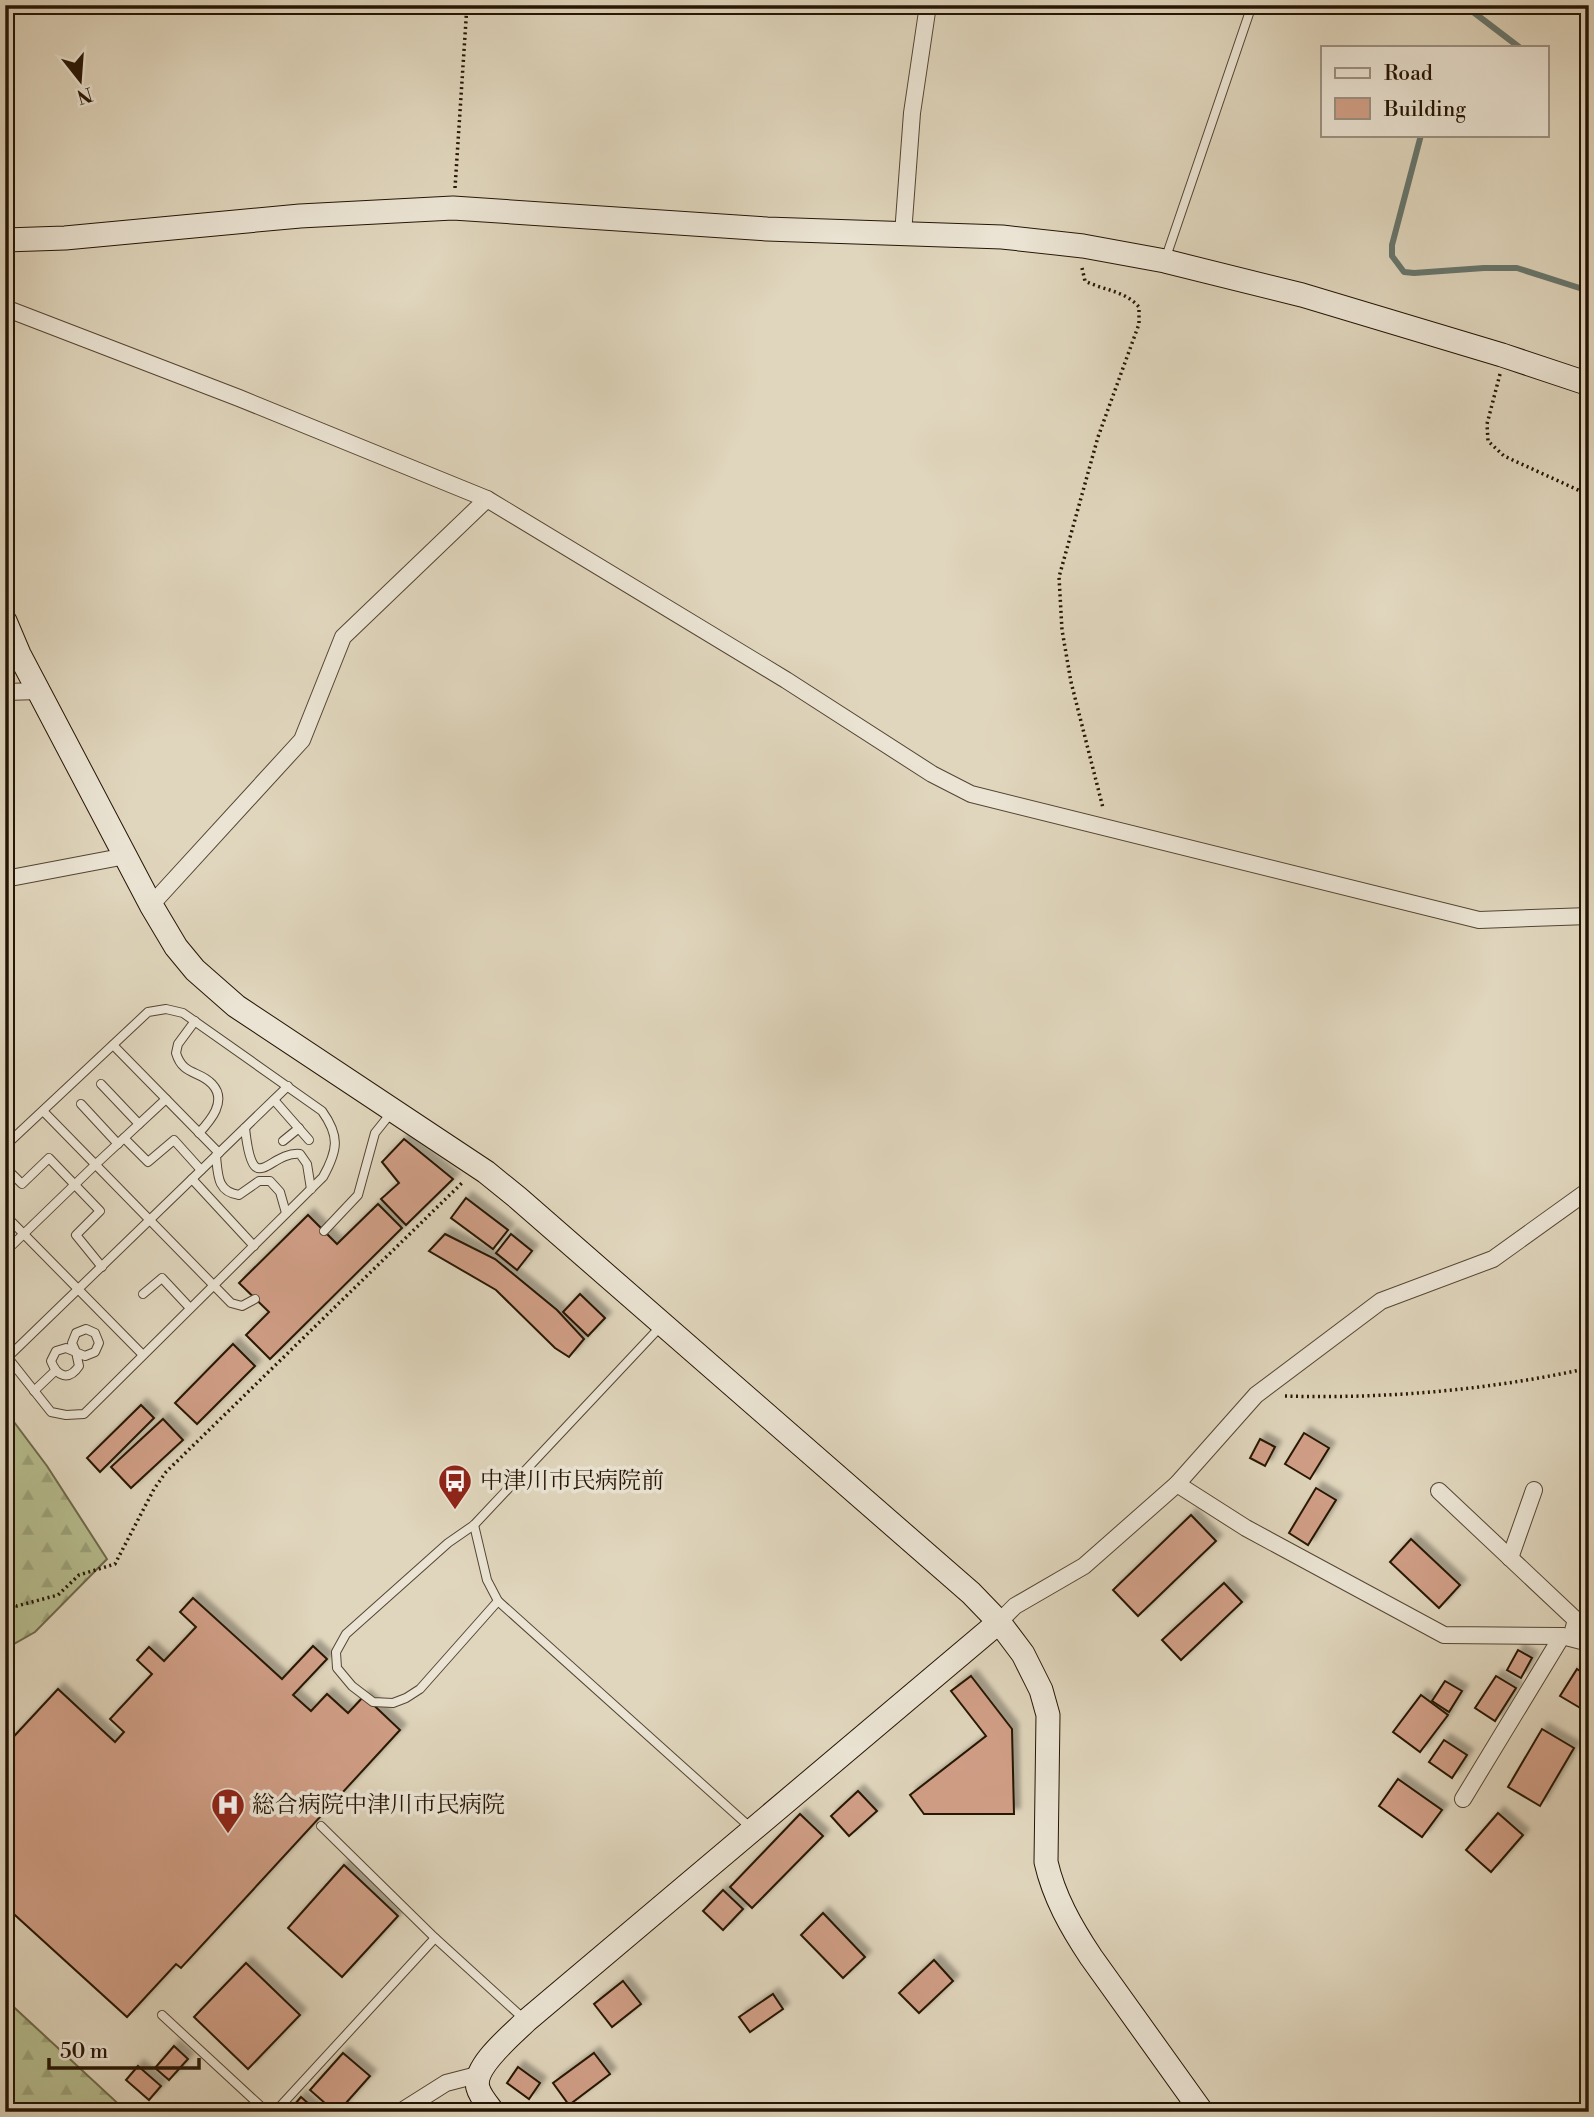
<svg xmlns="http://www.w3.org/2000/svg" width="1594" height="2117" viewBox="0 0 1594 2117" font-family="'Libre Bodoni','Noto Serif JP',serif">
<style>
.forest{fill:url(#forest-firs);stroke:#6e694a;stroke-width:2}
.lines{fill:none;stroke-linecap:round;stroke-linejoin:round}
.stream{stroke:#68776e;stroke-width:6}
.building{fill:#d19f87;stroke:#251504;stroke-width:2;filter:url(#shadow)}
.lane-casing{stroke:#544532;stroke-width:10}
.street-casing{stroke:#544532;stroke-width:18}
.secondary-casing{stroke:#251504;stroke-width:25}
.path{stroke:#251504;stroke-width:3.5;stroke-dasharray:2 3.5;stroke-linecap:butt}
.lane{stroke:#ebe4d4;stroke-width:8}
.street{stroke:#ebe4d4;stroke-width:16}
.secondary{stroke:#ebe4d4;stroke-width:23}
.labels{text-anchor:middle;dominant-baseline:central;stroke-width:7;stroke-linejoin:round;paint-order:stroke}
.poi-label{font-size:23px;fill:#251504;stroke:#ebe4d4;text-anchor:start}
</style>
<defs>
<pattern id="forest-firs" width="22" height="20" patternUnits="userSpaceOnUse" patternTransform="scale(1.75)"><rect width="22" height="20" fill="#b6bd8f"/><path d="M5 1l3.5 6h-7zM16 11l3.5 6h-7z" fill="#9ca27a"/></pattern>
<filter id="shadow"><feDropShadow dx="6" dy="-6" stdDeviation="2" flood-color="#0004"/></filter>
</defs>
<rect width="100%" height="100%" fill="#e0d6bd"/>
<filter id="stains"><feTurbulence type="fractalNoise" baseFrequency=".00286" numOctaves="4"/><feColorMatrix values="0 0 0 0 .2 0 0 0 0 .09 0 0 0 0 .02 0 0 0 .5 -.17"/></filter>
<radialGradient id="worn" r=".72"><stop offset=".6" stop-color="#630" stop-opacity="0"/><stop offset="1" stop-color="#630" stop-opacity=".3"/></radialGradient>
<g class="forest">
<polygon points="5,1410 47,1466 107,1559 35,1632 5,1649"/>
<polygon points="5,1999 125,2110 126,2112 5,2112"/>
</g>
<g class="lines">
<g class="stream">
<polyline points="1464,5 1519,47"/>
<polyline points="1421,135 1392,245 1392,256 1404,272 1414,273 1484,268 1517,268 1589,291"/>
</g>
</g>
<g class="building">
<polygon points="404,1139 453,1179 406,1225 381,1199 399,1183 382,1162"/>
<polygon points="466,1198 508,1230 493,1249 451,1218"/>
<polygon points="378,1204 402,1228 270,1359 246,1335 269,1312 239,1283 308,1215 337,1244"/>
<polygon points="445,1234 495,1259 557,1310 584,1339 569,1357 555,1348 496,1290 429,1251"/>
<polygon points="511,1234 532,1251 517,1270 496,1253"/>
<polygon points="580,1294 605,1318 588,1336 563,1312"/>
<polygon points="233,1344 255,1366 197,1424 175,1403"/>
<polygon points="141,1405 154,1418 100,1472 87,1458"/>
<polygon points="163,1419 183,1440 131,1488 111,1467"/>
<polygon points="1304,1433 1329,1448 1310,1479 1285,1464"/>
<polygon points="1260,1439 1275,1447 1265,1466 1250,1458"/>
<polygon points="1316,1488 1336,1500 1308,1545 1289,1533"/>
<polygon points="1191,1515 1216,1541 1138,1616 1113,1590"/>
<polygon points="1411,1539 1460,1585 1439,1608 1390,1562"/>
<polygon points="1224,1583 1242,1602 1181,1660 1162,1640"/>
<polygon points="193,1598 282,1679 313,1646 327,1659 293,1695 311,1711 327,1694 348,1713 364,1696 400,1730 181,1968 176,1964 127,2017 5,1906 5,1746 58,1689 115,1742 124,1732 110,1719 152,1674 137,1660 149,1647 164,1661 196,1627 180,1612"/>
<polygon points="1518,1650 1532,1658 1521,1678 1507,1670"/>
<polygon points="1577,1669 1589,1677 1589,1699 1582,1709 1560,1696"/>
<polygon points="971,1676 1012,1729 1014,1814 924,1814 910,1795 986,1736 951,1691"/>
<polygon points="1496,1676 1516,1688 1495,1721 1475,1708"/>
<polygon points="1445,1681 1462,1691 1449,1712 1432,1701"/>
<polygon points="1421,1695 1448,1715 1420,1752 1393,1732"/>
<polygon points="1542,1729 1574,1748 1540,1806 1508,1787"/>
<polygon points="1444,1740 1467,1755 1452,1778 1429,1762"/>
<polygon points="1398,1779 1442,1810 1422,1837 1379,1806"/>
<polygon points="858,1791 877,1811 849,1836 831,1816"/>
<polygon points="1498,1813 1523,1835 1491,1872 1466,1850"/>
<polygon points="800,1814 823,1836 752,1908 730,1887"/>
<polygon points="344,1865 398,1916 342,1977 288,1928"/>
<polygon points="723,1890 743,1909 723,1930 703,1911"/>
<polygon points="823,1913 865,1957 843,1978 801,1935"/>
<polygon points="934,1960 953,1981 919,2013 899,1993"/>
<polygon points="246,1963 300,2015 248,2069 194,2017"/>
<polygon points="623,1981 641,2004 612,2027 594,2004"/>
<polygon points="773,1994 783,2009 750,2032 739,2017"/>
<polygon points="174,2046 188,2059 169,2080 155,2068"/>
<polygon points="343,2053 370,2076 338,2112 335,2112 310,2090"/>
<polygon points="594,2053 610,2074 569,2105 553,2083"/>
<polygon points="138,2066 161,2086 149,2100 126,2080"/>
<polygon points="518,2067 540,2083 529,2099 507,2083"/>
<polygon points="301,2097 318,2112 288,2112"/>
</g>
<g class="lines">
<g class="lane-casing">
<g id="lane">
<polyline points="1166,257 1252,5"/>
<path d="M 195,1021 L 178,1044 L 176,1053 C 183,1076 199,1070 212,1084 C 228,1101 210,1121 199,1133"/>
<polyline points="113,1045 219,1153"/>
<polyline points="101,1084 139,1124"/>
<polyline points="274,1100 309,1140"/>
<polyline points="81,1104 118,1144"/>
<polyline points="43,1111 231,1303 242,1306 255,1299"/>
<path d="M 245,1128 C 253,1202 268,1151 300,1154 L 307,1164 L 311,1189"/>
<polyline points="124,1138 148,1162 174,1140 201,1170"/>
<polyline points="283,1141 299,1128"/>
<path d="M 5,1146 L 148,1012 L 166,1009 L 183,1013 L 322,1111 C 340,1136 338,1150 323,1177 L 84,1414 L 66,1415 L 51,1412 L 5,1354"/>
<path d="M 216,1156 C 218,1175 217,1192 239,1195 L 259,1181 L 270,1181 L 280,1192 L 286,1213"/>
<polyline points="5,1167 22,1184 49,1158 100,1211 76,1235 102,1267"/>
<polyline points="192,1179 254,1246"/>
<polyline points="5,1215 143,1355"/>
<polyline points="324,1231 358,1195 375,1133 391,1113"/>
<polyline points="5,1252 96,1164 166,1099"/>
<polyline points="143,1294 162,1278 190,1308"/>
<path d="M 76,1352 L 72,1343 L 76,1333 L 86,1329 L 95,1333 L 99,1343 L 95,1352 L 85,1356 L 66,1348 L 56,1351 L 51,1361 C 57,1377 69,1381 79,1366 L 76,1352"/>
<polyline points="8,1357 288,1086"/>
<polyline points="34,1391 55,1371"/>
<polyline points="474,1525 487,1580 498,1601 751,1828"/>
<polyline points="498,1601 420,1689 406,1698 393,1703 373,1702 352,1686 337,1668 336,1652 346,1634 448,1543 474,1525 662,1325"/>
<polyline points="321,1826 435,1938 524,2019"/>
<polyline points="162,2015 267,2112"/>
<polyline points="275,2112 435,1938"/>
</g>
</g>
<g class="street-casing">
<g id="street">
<polyline points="903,234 912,113 928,5"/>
<polyline points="5,308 239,398 487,499 786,680 932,774 971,794 1479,920 1589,916"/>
<polyline points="5,692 39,691"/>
<polyline points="5,879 126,856"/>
<polyline points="151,905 302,740 343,637 487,499"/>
<polyline points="1177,1484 1246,1528 1444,1635 1562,1636 1589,1643"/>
<polyline points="1439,1491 1576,1620 1571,1638"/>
<polyline points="1510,1558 1534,1490"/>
<polyline points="999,1622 1015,1606 1084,1566 1177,1484 1256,1395 1381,1301 1493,1259 1589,1190"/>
<polyline points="1463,1799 1562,1636"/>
<polyline points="400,2112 446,2083 477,2075"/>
</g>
</g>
<g class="secondary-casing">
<g id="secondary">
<polyline points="5,240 65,238 300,216 453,208 767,229 1002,237 1083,246 1165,261 1302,295 1502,355 1589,384"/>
<path d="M 5,621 L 19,654 L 151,905 L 176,947 L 195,970 L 236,1006 L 486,1172 L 518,1198 L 971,1593 L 999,1622 L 1023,1654 L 1041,1690 L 1048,1715 L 1046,1862 C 1054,1897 1071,1927 1091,1957 L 1202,2112"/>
<path d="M 493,2112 C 488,2105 480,2096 478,2088 C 472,2067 512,2035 526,2021 L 999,1622"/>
</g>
</g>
<g class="path">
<polyline points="455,188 467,5"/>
<path d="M 1082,268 L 1085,281 C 1105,291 1124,290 1139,307 L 1139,324 L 1098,437 L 1059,577 L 1062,630 L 1071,682 L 1103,808"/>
<polyline points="1500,374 1487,424 1488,441 1504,456 1589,495"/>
<path d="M 1285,1396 C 1387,1399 1490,1390 1589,1368"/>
<polyline points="5,1603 17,1606 58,1595 79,1575 115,1564 154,1489 166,1472 464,1181"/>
</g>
<use href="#lane" class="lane"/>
<use href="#street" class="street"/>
<use href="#secondary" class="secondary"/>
</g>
<defs>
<g id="bus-pin" transform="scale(1.75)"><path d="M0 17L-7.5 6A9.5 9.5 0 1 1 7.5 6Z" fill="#8f2418" stroke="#ebe4d4"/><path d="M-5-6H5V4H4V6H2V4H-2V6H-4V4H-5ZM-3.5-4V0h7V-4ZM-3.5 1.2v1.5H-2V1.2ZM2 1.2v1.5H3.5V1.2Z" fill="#fff"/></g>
<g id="hospital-pin" transform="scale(1.75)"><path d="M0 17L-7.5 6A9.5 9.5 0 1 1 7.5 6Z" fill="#8f2418" stroke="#ebe4d4"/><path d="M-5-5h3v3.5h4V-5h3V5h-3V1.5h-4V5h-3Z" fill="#fff"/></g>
</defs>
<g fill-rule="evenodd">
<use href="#bus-pin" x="455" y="1481"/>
<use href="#hospital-pin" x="228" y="1805"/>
</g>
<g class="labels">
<g class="poi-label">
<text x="480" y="1481">中津川市民病院前</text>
<text x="252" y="1805">総合病院中津川市民病院</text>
</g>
</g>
<rect width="1594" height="2117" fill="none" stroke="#e0d6bd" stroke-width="28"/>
<rect x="7" y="7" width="1580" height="2103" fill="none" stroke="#251504" stroke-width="3.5"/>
<rect x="14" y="14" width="1566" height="2089" fill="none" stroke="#251504" stroke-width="2"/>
<rect x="1321" y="46" width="228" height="91" fill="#ebe4d4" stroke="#9c9181" stroke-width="2"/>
<rect x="1335" y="68" width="35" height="10" fill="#ebe4d4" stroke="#9c9181" stroke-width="2"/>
<text x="1384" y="80" font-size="21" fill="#251504">Road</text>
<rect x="1335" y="98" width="35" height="21" fill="#d19f87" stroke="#9c9181" stroke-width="2"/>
<text x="1384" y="116" font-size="21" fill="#251504">Building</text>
<g transform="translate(80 80) rotate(163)" stroke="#ebe4d4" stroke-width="5" paint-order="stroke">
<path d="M0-5L12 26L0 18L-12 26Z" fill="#251504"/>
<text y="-10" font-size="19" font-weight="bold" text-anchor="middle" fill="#251504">N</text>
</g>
<path d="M49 2058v10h150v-10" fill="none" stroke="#251504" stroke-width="3.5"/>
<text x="60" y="2058" font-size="21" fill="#251504" stroke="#ebe4d4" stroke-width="5" paint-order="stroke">50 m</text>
<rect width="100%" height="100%" filter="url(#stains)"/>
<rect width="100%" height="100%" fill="url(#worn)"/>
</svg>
